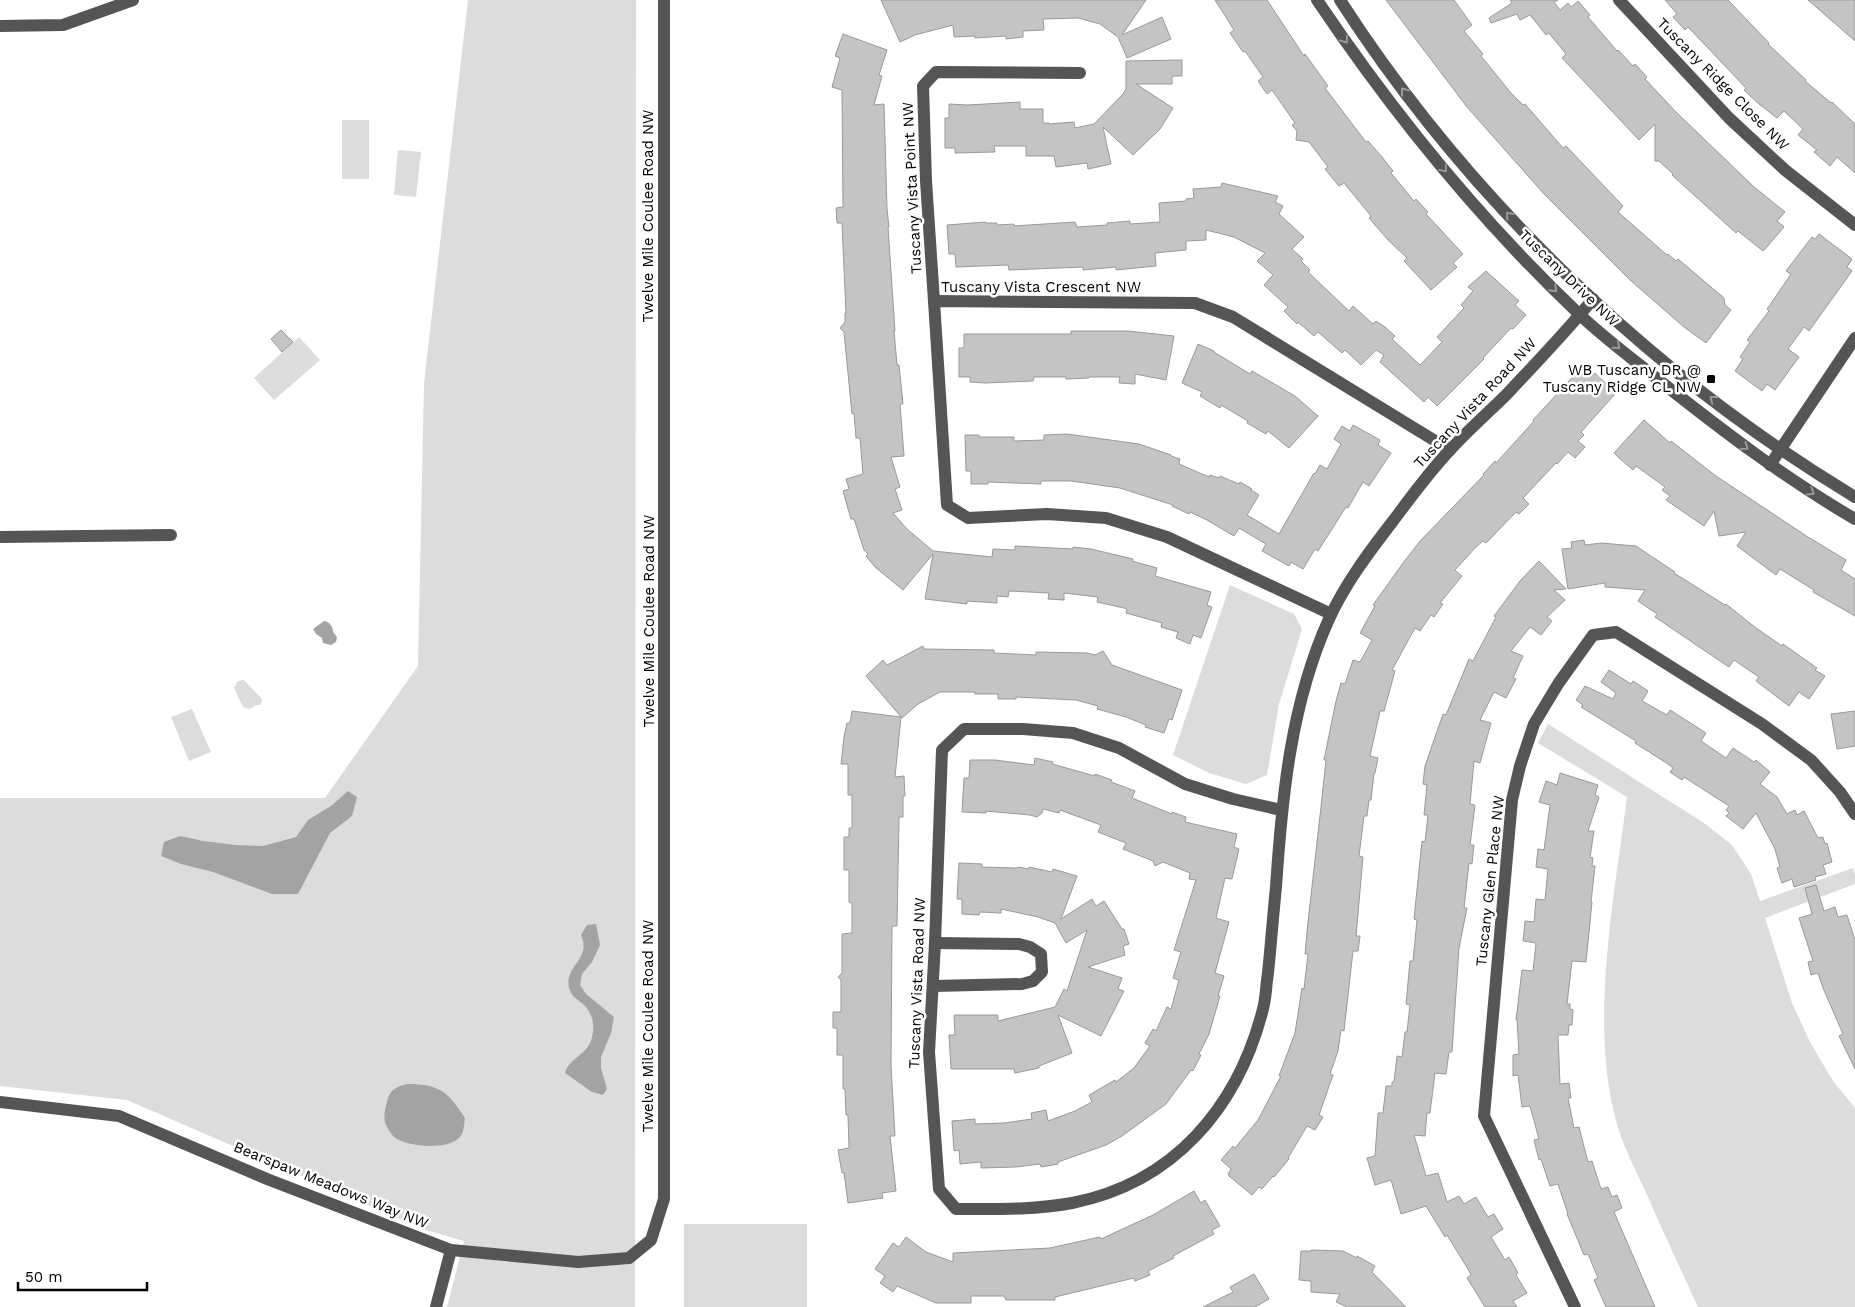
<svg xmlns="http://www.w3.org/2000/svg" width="1855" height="1307" viewBox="0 0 1855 1307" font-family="'Work Sans',sans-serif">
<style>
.green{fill:#dcdcdc}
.water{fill:#a3a3a3}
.building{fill:#c4c4c4;stroke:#999}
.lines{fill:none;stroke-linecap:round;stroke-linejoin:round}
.minor{stroke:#555;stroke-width:12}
.oneway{stroke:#999}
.poi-dot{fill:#000;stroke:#fff;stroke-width:2}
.labels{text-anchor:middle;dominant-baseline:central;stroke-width:5;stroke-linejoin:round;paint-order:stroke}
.street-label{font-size:15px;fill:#000;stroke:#fff}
.poi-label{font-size:15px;fill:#000;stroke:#fff;text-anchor:end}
</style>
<rect width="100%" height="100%" fill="#fff"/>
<g class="green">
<polygon points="468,0 636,0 635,1307 447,1307 464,1241 426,1230 127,1100 0,1086 0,798 325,798 418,666 424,383"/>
<rect x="342" y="120" width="27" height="59"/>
<polygon points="398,150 421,152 416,197 394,195"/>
<polygon points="299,337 320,360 274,400 254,378"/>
<polygon points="1230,585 1294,614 1302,629 1279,704 1267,775 1246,784 1209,773 1173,755"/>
<polygon points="244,680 261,698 262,701 260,705 256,705 250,709 243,707 234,688 238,681"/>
<polygon points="192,709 211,752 189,761 171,717"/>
<path d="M 1548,724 L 1704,823 L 1732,845 L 1751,874 L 1760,901 L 1853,868 L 1855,874 L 1855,884 L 1765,918 L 1792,1003 L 1810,1042 L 1833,1081 L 1855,1108 L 1855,1307 L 1698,1307 C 1681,1270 1664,1234 1648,1197 C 1640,1179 1630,1160 1623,1142 C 1585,1042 1614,901 1627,797 L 1538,743 Z"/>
<rect x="684" y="1224" width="123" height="83"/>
</g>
<g class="water">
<path d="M 324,621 C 330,622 333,627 333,632 L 337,637 L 336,642 L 331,645 L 323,643 L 322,638 L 316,634 L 313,629 Z"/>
<polygon points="348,791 357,797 352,816 330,833 298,894 272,894 213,872 181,864 161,856 164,842 180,836 203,841 235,845 263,846 296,837 308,820 331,806"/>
<path d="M 596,924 L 600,945 L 592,962 L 582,974 L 580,985 L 586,994 L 614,1017 L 611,1033 L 601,1057 L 601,1068 L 607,1089 L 603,1095 L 592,1092 L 565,1073 C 569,1058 589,1054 592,1037 C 595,1026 593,1014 584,1005 C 578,999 572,998 569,988 C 564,965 592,960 581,935 L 587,925 Z"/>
<path d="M 408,1084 C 440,1084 448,1092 465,1118 C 464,1123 464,1130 462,1134 C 454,1151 408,1148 394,1137 C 392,1135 387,1128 386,1125 C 383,1118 385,1109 387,1102 C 389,1090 397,1086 408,1084 Z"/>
</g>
<g class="building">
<polygon points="881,0 1146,0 1122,35 1162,17 1171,39 1127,58 1118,37 1100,24 1078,18 1043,19 1044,30 1023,31 1023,37 1006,39 1006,36 975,38 975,36 954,37 953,25 915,35 900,42"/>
<polygon points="1215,0 1267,0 1304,56 1305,54 1328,86 1325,88 1353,125 1366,142 1368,141 1382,157 1393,171 1391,173 1414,201 1416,199 1428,212 1426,214 1463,254 1453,263 1457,267 1431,290 1404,261 1407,258 1388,240 1369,218 1371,216 1344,183 1339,186 1325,169 1328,167 1309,142 1296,140 1297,131 1292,125 1295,123 1272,90 1267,94 1258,81 1263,77 1245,51 1243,52 1230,33 1234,30"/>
<polygon points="1386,0 1454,0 1472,25 1464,31 1483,54 1481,56 1511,93 1523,105 1525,104 1563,148 1566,146 1623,206 1618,212 1667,255 1668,254 1676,261 1678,259 1724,298 1725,305 1731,310 1706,343 1684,327 1630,280 1544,194 1467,107"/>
<polygon points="1510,0 1558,0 1554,2 1560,10 1568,3 1571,7 1578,1 1590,15 1588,17 1617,51 1618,50 1633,66 1635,64 1647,77 1645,79 1677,113 1753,186 1785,212 1777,221 1784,227 1766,248 1763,251 1738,231 1736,233 1672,175 1673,174 1659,161 1655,161 1655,124 1639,140 1562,58 1566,54 1549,33 1546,35 1530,15 1520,20 1517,14 1491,23 1489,18 1512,3"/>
<polygon points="1665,0 1728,0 1769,43 1768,44 1806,80 1805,81 1831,103 1832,102 1855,124 1855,173 1837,157 1830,166 1814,152 1817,150 1798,135 1803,129 1784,111 1777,118 1759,104 1744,90 1746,88 1688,27 1685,30 1673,17 1677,14"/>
<polygon points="1808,0 1855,0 1855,41"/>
<polygon points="843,34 887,50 879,75 882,76 874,105 884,104 887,209 889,227 888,227 895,331 894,331 897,365 899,365 903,404 900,404 904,456 891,457 900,487 895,489 902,510 893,513 907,529 933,551 992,557 993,549 1015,550 1015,546 1073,549 1073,547 1091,549 1133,559 1132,561 1157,568 1155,576 1211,592 1207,605 1212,607 1201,638 1193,635 1190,644 1176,638 1178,632 1161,627 1162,623 1126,613 1127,609 1124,608 1097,602 1098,597 1064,593 1064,600 1048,599 1049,593 1009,591 1008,597 997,596 997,603 967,601 967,604 925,599 933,554 903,590 875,567 866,556 868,554 864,550 854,519 851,519 843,491 849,489 846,479 863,474 860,438 856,438 854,413 852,414 844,332 840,328 845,322 845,313 846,313 842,223 837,223 836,208 843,207 842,90 832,87 840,58 835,56"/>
<polygon points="1182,60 1182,76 1172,76 1172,84 1136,84 1173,108 1160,129 1133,155 1103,127 1111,164 1088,169 1087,163 1056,167 1054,156 1026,156 1026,146 994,146 995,152 955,153 955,148 945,148 945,118 949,118 949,104 967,105 1020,102 1020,109 1043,109 1043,123 1049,123 1049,124 1074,122 1075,128 1094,124 1123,94 1126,89 1126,61"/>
<polygon points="1222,183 1278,196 1275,202 1283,206 1279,214 1304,237 1292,249 1303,259 1301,261 1310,270 1308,272 1349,311 1353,306 1373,324 1376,321 1385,327 1395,336 1392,339 1420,365 1442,342 1437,337 1464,308 1461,305 1473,291 1468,287 1486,271 1519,301 1515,305 1526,315 1513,329 1511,328 1483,358 1484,359 1437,406 1428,397 1424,402 1380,362 1384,355 1376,350 1361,365 1345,350 1342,353 1318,332 1314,336 1298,322 1297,324 1284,311 1288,307 1264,285 1273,275 1257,261 1265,253 1234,237 1206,230 1206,240 1186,241 1186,250 1155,253 1156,266 1116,270 1116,267 1083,270 1083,267 1009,270 1008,265 956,267 955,254 949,254 947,225 985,222 986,223 997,223 997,225 1014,224 1014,226 1075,222 1077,227 1107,225 1107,223 1130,221 1130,224 1160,222 1159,203 1186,201 1186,199 1194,198 1193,189 1221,187"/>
<polygon points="1819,234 1852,259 1847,267 1852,271 1809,331 1804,327 1788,349 1799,357 1775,390 1767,384 1762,391 1735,371 1743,359 1740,357 1750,342 1747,340 1769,311 1767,309 1791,274 1786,271 1812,237 1815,239"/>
<polygon points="281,330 293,342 282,352 271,339"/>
<polygon points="1071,331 1128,331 1174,336 1166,380 1135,374 1135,384 1119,383 1120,377 1089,377 1089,378 1066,379 1066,377 1034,377 1033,381 985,383 970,382 970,377 959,377 959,348 964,348 964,334 1071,334"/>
<polygon points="1198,344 1214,351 1214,352 1250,374 1252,371 1295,396 1318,416 1289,448 1268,431 1266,434 1247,423 1248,421 1221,405 1220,408 1200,396 1202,392 1182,383"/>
<polygon points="1581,368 1591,377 1595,373 1616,393 1581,432 1584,435 1578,441 1585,447 1575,458 1568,452 1557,464 1556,463 1523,498 1529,504 1519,514 1516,512 1486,543 1483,541 1476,547 1455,570 1462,576 1440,603 1443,604 1434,617 1431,615 1420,631 1415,628 1392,670 1395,671 1384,711 1380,711 1370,756 1378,758 1375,773 1374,773 1371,800 1369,800 1367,816 1364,816 1359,856 1363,857 1356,936 1360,936 1358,951 1353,951 1344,1031 1341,1030 1338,1051 1330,1074 1333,1075 1319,1115 1323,1117 1315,1130 1307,1126 1288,1158 1289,1159 1274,1177 1273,1176 1262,1189 1259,1187 1252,1195 1229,1176 1228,1174 1231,1169 1221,1160 1233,1146 1235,1148 1258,1120 1281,1076 1279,1076 1295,1033 1302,988 1304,989 1308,954 1305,954 1308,922 1320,816 1326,760 1324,760 1336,701 1341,683 1345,684 1353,660 1360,662 1372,640 1360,633 1375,606 1373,605 1403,563 1421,540 1484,475 1483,474 1495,461 1496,463 1534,421 1533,420"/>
<polygon points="1644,420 1670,443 1671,441 1716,476 1808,537 1846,560 1841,570 1855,579 1855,616 1813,592 1814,590 1780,569 1776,575 1737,546 1746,532 1719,536 1714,511 1704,526 1666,500 1670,496 1662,490 1665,487 1636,466 1633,470 1618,457 1614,453"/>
<polygon points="1353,425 1380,440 1378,445 1391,453 1369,486 1363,482 1348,508 1346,507 1318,551 1315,549 1303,569 1291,562 1289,566 1262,551 1266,544 1239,528 1234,536 1207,520 1190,512 1189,514 1172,506 1173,505 1120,488 1071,481 1041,481 1041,484 988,482 988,484 971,484 971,471 966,471 965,435 979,435 979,437 1014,437 1014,441 1044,440 1044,435 1067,434 1139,444 1171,455 1171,456 1180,459 1179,464 1209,477 1210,475 1219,478 1220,476 1239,484 1240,482 1252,489 1251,490 1259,495 1247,515 1279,534 1314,473 1315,474 1320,465 1327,469 1341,444 1334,439 1342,426 1350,431"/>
<polygon points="1584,540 1585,545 1601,543 1636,546 1675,572 1674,573 1725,605 1726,604 1756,628 1782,646 1783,644 1817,668 1815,670 1825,676 1809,699 1799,692 1789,706 1756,681 1759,677 1734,660 1729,667 1655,617 1657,614 1638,601 1645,590 1605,587 1605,583 1568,589 1562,549 1572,548 1571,542"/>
<polygon points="1539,561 1566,589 1554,590 1565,600 1547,617 1552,621 1541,635 1530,627 1511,651 1523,656 1513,678 1516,679 1506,698 1494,692 1480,720 1491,723 1480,763 1474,761 1470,804 1475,805 1470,845 1474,845 1472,864 1469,863 1464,908 1467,908 1459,948 1452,1052 1449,1052 1446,1074 1435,1073 1430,1113 1427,1113 1425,1136 1414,1135 1426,1176 1438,1173 1447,1202 1459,1196 1464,1204 1476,1197 1488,1217 1494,1214 1503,1229 1491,1237 1505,1260 1509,1257 1518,1273 1516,1275 1527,1293 1513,1301 1517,1307 1485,1307 1467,1278 1471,1275 1468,1269 1447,1235 1445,1237 1426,1206 1401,1214 1391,1180 1375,1185 1367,1158 1375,1156 1378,1113 1383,1113 1386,1086 1392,1086 1392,1082 1394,1082 1397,1056 1402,1057 1405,1032 1407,1032 1410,1005 1406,1004 1410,961 1413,961 1417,920 1414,919 1422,841 1425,842 1428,815 1424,815 1427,785 1423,784 1425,766 1443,714 1446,715 1469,659 1473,661 1496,617 1494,616 1520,581"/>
<polygon points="923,646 924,649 994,650 994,653 1036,655 1036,652 1087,653 1095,655 1103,651 1112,665 1182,690 1172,720 1169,719 1164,733 1145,727 1146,725 1126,717 1097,709 1098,706 1076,700 1016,697 1016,699 998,699 998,694 975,694 975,692 940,692 918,704 902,718 866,676 883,660 887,665"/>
<polygon points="1609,670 1631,684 1633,681 1648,691 1642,701 1665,714 1667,715 1670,710 1706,733 1701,741 1726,758 1733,748 1754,762 1756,760 1770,772 1760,784 1777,797 1787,814 1795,810 1797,815 1804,811 1818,838 1823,837 1825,844 1827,843 1832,862 1823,865 1826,874 1815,877 1816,880 1794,887 1792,879 1782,883 1777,868 1780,867 1775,849 1756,813 1743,829 1726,816 1729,813 1726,810 1729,806 1684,777 1682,780 1670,772 1673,768 1668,764 1635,743 1636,741 1581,707 1583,705 1576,700 1585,686 1613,699 1616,693 1601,682"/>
<polygon points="852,711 901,717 895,777 904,776 905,796 903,796 903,817 899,817 897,926 892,926 891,1066 895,1136 890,1136 896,1191 882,1193 883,1198 848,1203 844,1173 842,1173 838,1150 849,1148 848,1115 846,1115 845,1089 843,1089 843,1055 837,1055 837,1028 833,1028 833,1012 841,1012 841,980 838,977 842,973 842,934 852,933 852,903 849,902 849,870 844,870 844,837 849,837 849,828 852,828 852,795 848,795 848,764 841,764 844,737 847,723 850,723"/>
<polygon points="1855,711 1855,746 1837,749 1831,714"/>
<polygon points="1035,758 1053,762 1052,764 1095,776 1095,774 1112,780 1111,782 1135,791 1132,798 1172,814 1172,812 1186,817 1185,822 1237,834 1234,847 1239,849 1232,879 1225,878 1216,918 1229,922 1215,973 1224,976 1218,996 1220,996 1209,1034 1199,1054 1201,1055 1193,1071 1191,1070 1166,1104 1122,1136 1106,1145 1058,1162 1058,1164 1041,1167 1040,1164 1016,1167 981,1168 981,1162 960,1164 959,1150 954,1151 952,1121 975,1119 975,1124 1004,1123 1032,1119 1031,1113 1046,1110 1048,1121 1075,1111 1092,1102 1089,1095 1115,1080 1116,1082 1134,1068 1150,1046 1145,1043 1153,1029 1156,1031 1167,1007 1171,1009 1179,980 1173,978 1181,952 1174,950 1196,880 1189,879 1190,873 1163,862 1155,866 1153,861 1123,849 1126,843 1098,832 1101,825 1060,810 1059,813 1043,809 1042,813 1037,817 1030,815 986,811 986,813 962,812 964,778 969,778 970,760 995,760 1034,765"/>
<polygon points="1560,773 1598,785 1595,795 1599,797 1588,831 1594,831 1590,857 1593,858 1592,866 1595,866 1591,902 1592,902 1586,962 1572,961 1567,1004 1570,1004 1570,1009 1573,1010 1572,1025 1569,1025 1568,1035 1558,1035 1560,1084 1569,1083 1571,1098 1568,1098 1574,1128 1579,1127 1588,1162 1592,1161 1601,1189 1608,1187 1612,1197 1617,1195 1622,1208 1614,1212 1655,1307 1606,1307 1594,1280 1598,1278 1588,1254 1584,1255 1567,1214 1568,1214 1558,1184 1550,1186 1541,1159 1539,1160 1534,1140 1539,1139 1530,1106 1522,1107 1518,1075 1513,1076 1513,1055 1519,1054 1517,1020 1516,1020 1522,970 1533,971 1536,943 1523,941 1525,921 1534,922 1536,899 1545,900 1548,869 1536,867 1538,849 1544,850 1550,805 1539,802 1546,781 1557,785"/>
<polygon points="959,863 982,864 982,867 1017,868 1018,867 1029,869 1029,867 1052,872 1053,869 1077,876 1061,919 1092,899 1096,906 1104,901 1122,929 1124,929 1129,944 1123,946 1125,955 1088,967 1122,978 1118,989 1124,991 1101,1036 1058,1015 1072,1053 1039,1066 1039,1068 1015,1073 1014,1069 951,1069 949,1035 955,1035 954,1015 998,1015 998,1021 1055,1007 1064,989 1067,991 1087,930 1066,943 1055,923 1038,917 1001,909 1001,913 980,912 979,915 962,914 962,899 957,899"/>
<polygon points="1816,885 1824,911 1835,907 1838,917 1847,915 1855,940 1855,1069 1839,1036 1843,1034 1823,988 1818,973 1811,975 1808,962 1813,961 1799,918 1812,914 1805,888"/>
<polygon points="1194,1191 1201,1203 1205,1200 1220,1226 1212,1230 1214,1234 1173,1256 1174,1258 1148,1271 1150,1275 1135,1281 1134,1278 1055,1297 1055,1300 1006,1300 1004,1296 971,1296 971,1303 936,1303 897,1286 893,1292 880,1283 885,1276 875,1269 893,1243 899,1247 906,1237 926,1252 953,1262 953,1253 1050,1248 1100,1237 1101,1239 1153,1215"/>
<polygon points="1311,1250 1343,1251 1357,1258 1357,1256 1375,1266 1372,1272 1406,1307 1347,1307 1336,1302 1340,1294 1311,1292 1311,1281 1299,1280 1301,1251 1311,1251"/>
<polygon points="1254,1274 1269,1299 1255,1307 1203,1307 1233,1292 1230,1287"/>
</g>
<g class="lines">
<g class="minor">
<path d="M 1317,0 C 1393,113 1480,220 1579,314 C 1604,338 1633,359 1660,381 C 1723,431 1786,479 1855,519"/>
<path d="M 1340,0 C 1468,199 1652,375 1855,497"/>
<polyline points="1619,0 1729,118 1785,170 1855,225"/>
<polyline points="0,26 63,25 133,0"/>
<polyline points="934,301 926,181 923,86 936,72 1080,73"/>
<polyline points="1770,465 1855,338"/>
<polyline points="0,537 171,535"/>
<polyline points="1331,614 1167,537 1106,518 1047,514 968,518 947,505 934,301 1195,303 1233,317 1450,450"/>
<path d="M 1281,810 L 1233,799 L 1185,784 L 1119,748 L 1073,733 L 1023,729 L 964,729 L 942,750 L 935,943 L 929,1052 L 939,1189 L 956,1209 C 995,1209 1034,1210 1072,1203 C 1174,1183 1238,1107 1263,1009 C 1266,998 1266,985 1268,973 C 1271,944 1273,916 1276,887 C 1282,796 1291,703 1329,619 C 1345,584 1369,552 1393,521 C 1411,497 1429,472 1450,450 C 1468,430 1488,413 1507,394 C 1536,363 1566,332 1593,299"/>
<polyline points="933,986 1022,984 1033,981 1042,972 1041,954 1030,947 1019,944 935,943"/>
<polyline points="0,1102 119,1116 267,1179 451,1250 578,1262 629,1258 651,1240 664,1199 664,0"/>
<polyline points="436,1307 451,1250"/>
<polyline points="1575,1307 1484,1116 1512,800 1520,766 1534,724 1558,684 1593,635 1616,632 1762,724 1811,760 1840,792 1855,814"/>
</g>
</g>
<defs><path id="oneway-chevron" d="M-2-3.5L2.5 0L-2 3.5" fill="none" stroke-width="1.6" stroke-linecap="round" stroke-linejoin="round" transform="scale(1.25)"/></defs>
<g class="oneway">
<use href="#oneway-chevron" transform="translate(1345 40) rotate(55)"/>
<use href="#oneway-chevron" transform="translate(1404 91) rotate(-127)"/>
<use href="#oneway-chevron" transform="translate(1444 169) rotate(50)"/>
<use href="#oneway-chevron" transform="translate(1509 215) rotate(-132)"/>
<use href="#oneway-chevron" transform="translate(1554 289) rotate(45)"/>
<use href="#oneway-chevron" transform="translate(1617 346) rotate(40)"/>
<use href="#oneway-chevron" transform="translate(1713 399) rotate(-143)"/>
<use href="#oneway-chevron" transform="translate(1745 447) rotate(36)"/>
<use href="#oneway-chevron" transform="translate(1811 492) rotate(32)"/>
</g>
<rect class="poi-dot" x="1706" y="374" width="10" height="10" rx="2.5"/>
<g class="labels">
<g class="street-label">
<text transform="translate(1723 84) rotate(45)">Tuscany Ridge Close NW</text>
<text transform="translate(912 188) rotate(-93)">Tuscany Vista Point NW</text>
<text transform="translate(648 216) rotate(-90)">Twelve Mile Coulee Road NW</text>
<text transform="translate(1569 278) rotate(44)">Tuscany Drive NW</text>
<text x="1041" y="287">Tuscany Vista Crescent NW</text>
<text transform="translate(1475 403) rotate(-47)">Tuscany Vista Road NW</text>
<text transform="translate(649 621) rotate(-90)">Twelve Mile Coulee Road NW</text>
<text transform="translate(1490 881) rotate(-84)">Tuscany Glen Place NW</text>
<text transform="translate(917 983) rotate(-88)">Tuscany Vista Road NW</text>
<text transform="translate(648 1026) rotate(-90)">Twelve Mile Coulee Road NW</text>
<text transform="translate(331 1185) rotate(22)">Bearspaw Meadows Way NW</text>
</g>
<g class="poi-label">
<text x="1701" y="370">WB Tuscany DR @<tspan x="1701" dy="17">Tuscany Ridge CL NW</tspan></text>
</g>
</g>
<path d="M18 1282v8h129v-8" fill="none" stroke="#000000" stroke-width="2.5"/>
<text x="25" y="1282" font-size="15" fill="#000000" stroke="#ffffff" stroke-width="4" paint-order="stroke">50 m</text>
</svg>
